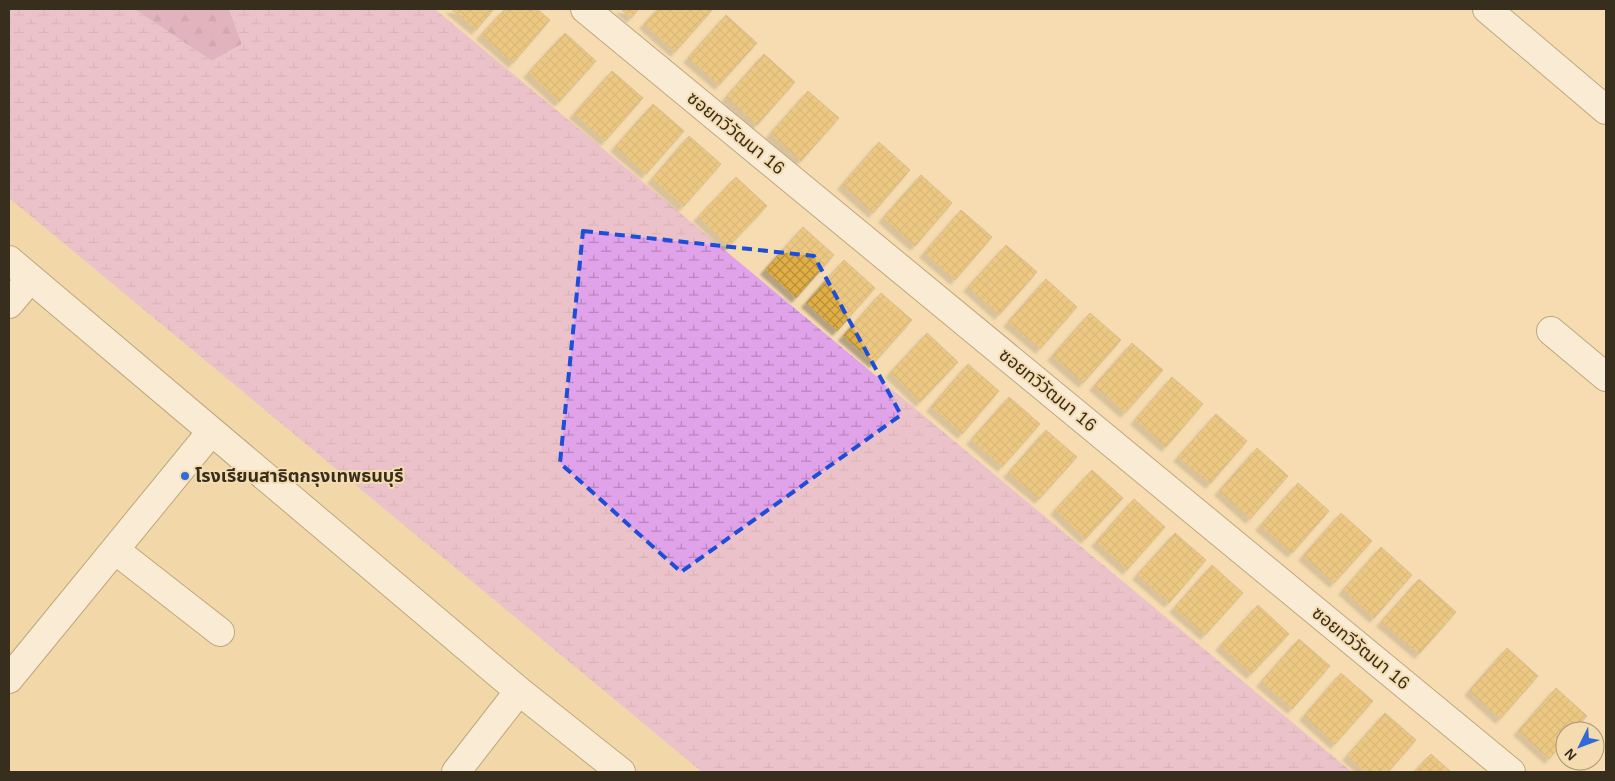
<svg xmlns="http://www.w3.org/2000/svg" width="1615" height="781" viewBox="0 0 1615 781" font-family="Helvetica,'Noto Sans Thai',sans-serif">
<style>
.built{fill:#eed29e}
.forest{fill:url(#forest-firs)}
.wetland{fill:url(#wetland-marsh)}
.building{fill:url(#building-cross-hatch);stroke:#b19a70;filter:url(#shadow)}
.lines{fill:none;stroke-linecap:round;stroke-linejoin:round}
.minor-casing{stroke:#7b653c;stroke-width:30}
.minor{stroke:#fff;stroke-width:28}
.marked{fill:none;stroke:#1d4ed8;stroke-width:4;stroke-dasharray:10 6;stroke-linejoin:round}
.poi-dot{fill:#316ad8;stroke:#f5dcb0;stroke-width:2}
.labels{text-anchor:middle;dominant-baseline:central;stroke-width:4;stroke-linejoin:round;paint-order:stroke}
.street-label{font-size:18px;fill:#382e1d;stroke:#f5dcb0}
.poi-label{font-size:18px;font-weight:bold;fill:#382e1d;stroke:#f5dcb0;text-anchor:start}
</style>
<defs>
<pattern id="forest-firs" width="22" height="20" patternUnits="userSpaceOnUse" patternTransform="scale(1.25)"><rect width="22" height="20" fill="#c581cf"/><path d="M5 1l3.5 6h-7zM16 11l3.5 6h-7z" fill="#a16aa7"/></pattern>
<pattern id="wetland-marsh" width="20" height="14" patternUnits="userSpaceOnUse" patternTransform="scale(1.25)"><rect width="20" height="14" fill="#e0a2e9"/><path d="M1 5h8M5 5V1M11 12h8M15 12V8" fill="none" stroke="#b784bc"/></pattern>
<pattern id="building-cross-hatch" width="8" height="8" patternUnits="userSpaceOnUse" patternTransform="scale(1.25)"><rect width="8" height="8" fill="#e2af46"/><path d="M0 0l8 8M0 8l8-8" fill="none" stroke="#b88f3a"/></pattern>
<filter id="shadow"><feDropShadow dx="-4.5" dy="4.5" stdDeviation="1" flood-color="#0004"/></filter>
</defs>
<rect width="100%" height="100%" fill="#f5dcb0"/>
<polygon class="built" points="9,180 712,772 9,772"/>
<polygon class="forest" points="134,9 229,9 242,44 212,61"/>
<polygon class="wetland" points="9,9 134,9 212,61 242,44 229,9 435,9 1352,772 702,772 9,198"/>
<g class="building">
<polygon points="451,9 494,9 476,30"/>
<polygon points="505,9 537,9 550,20 513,63 481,35"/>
<polygon points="621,9 639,9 631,18"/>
<polygon points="658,9 713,9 675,52 644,24"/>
<polygon points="726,15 757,43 719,85 688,58"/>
<polygon points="565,33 596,61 559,102 528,73"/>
<polygon points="764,54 795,82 757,125 726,97"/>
<polygon points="612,71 643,98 605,141 574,114"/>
<polygon points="808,91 839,118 801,161 770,134"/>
<polygon points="653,104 684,131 646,174 615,147"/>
<polygon points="689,136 721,164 683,207 652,179"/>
<polygon points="879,142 910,170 873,213 842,185"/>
<polygon points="921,175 952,203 915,246 883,218"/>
<polygon points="736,177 767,206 729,246 698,217"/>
<polygon points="961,210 992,237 955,280 924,253"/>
<polygon points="803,227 834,255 796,298 765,270"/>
<polygon points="1006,245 1037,272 999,315 968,287"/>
<polygon points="844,260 875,288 837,331 806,303"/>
<polygon points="1046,279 1077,307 1040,349 1008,322"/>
<polygon points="881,293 912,320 874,363 843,336"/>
<polygon points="1090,313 1121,340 1083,383 1052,356"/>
<polygon points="927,333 958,362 920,402 890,373"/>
<polygon points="1132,343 1163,370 1125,413 1094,386"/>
<polygon points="968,364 999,391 962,434 931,407"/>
<polygon points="1172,377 1203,404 1166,447 1135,420"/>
<polygon points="1009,397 1040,424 1002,467 971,440"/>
<polygon points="1216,414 1247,441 1210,484 1178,457"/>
<polygon points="1046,430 1077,457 1039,499 1008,473"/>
<polygon points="1257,448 1288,476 1250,519 1219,491"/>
<polygon points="1092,470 1123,498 1085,539 1055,510"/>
<polygon points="1298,483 1329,511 1292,553 1260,526"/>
<polygon points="1134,499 1165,527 1127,570 1096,542"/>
<polygon points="1341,513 1372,541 1334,583 1303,556"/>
<polygon points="1175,533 1206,560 1169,603 1137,575"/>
<polygon points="1381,547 1412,575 1374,618 1343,590"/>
<polygon points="1212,565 1243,593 1205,635 1174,608"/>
<polygon points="1419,579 1456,612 1419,654 1381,622"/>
<polygon points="1258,605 1289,634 1251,674 1220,646"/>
<polygon points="1299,639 1330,666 1292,709 1261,682"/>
<polygon points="1507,648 1538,676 1500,719 1469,691"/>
<polygon points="1341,673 1373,701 1335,744 1304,716"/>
<polygon points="1556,688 1587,716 1574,731 1565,731 1565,741 1549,759 1518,731"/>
<polygon points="1385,713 1416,740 1388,772 1365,772 1347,756"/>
<polygon points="1431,754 1451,772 1414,772"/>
</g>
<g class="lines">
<g class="minor-casing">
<g id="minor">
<polyline points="585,9 1511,772"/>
<polyline points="1487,9 1606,110"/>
<polyline points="9,260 519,691 621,772"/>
<polyline points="9,304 30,279"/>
<polyline points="1551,331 1606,377"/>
<polyline points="115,550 220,632"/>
<polyline points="9,679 211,432"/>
<polyline points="456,772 519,691"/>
</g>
</g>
<use href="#minor" class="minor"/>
</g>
<path d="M0 0H1615V781H0ZM 583,231 L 814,256 L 901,415 L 681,572 L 560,463 Z" fill="#f5dcb0" fill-opacity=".55" fill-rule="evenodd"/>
<path class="marked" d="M 583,231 L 814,256 L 901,415 L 681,572 L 560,463 Z"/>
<circle class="poi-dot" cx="185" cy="476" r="5"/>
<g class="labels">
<g class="street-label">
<text transform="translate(736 133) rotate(39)">ซอยทวีวัฒนา 16</text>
<text transform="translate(1048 390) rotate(39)">ซอยทวีวัฒนา 16</text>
<text transform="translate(1361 648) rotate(39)">ซอยทวีวัฒนา 16</text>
</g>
<g class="poi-label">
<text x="195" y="476">โรงเรียนสาธิตกรุงเทพธนบุรี</text>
</g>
</g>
<rect width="1615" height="781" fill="none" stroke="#382e1d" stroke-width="20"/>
<g transform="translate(1580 746) rotate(228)"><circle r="24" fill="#f5dcb0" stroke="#a99675"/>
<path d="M0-4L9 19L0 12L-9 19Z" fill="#316ad8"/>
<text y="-8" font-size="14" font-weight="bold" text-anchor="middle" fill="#382e1d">N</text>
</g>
</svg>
